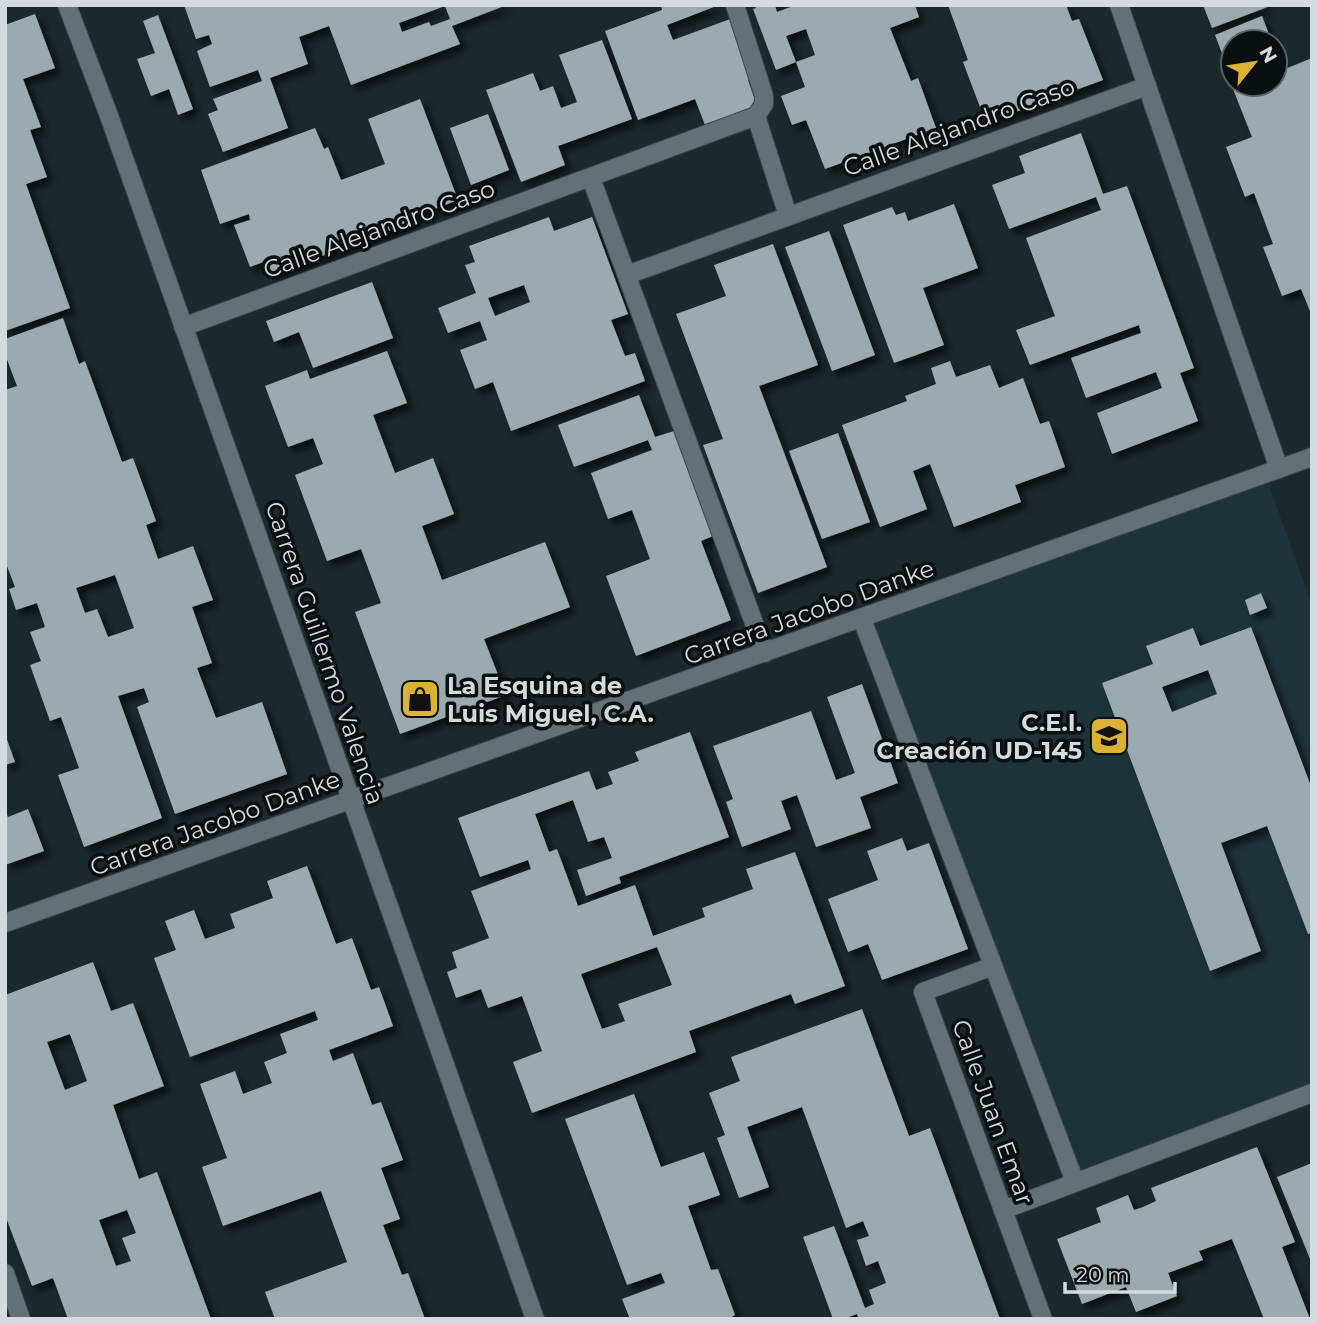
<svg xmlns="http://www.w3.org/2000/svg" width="1317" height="1324" viewBox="0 0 1317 1324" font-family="Montserrat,sans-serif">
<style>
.built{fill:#1e3239}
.building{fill:#9baaaf;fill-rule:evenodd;filter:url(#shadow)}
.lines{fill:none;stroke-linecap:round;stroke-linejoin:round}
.minor-casing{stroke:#3b4549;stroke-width:20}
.minor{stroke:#637176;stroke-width:18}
.labels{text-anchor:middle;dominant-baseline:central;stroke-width:7;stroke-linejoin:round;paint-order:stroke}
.street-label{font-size:24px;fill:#d4dbde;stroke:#0a0f11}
.poi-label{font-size:24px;font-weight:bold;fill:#d4dbde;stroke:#0a0f11;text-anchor:start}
</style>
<defs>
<filter id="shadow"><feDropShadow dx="6" dy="6" stdDeviation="3.5" flood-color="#0009"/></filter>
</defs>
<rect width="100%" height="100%" fill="#1b282c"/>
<polygon class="built" points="1265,474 1312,605 1312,1093 1075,1182 862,619"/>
<g class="building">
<path d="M 184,5 L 287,6 L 507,5 L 452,26 L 460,44 L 351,85 L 329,26 L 299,37 L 308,64 L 270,78 L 288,128 L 223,152 L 208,114 L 218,110 L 213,99 L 262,81 L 258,70 L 210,87 L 197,51 L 212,44 L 209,35 L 196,39 ZM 445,6 L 450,19 L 431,26 L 429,22 L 402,32 L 399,23 Z"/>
<polygon points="661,5 719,5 667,25 673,40 733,18 755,78 748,80 757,106 705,125 695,99 638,120 605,31 662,10"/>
<polygon points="755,5 775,5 777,12 796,5 915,5 919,17 890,28 911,81 918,78 936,128 825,169 806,120 792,125 781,96 805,87 796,62 815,55 806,29 786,36 796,62 776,70 753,9 756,8"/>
<polygon points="948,5 1066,5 1072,21 1079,19 1103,80 986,123 963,62 968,60"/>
<polygon points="1203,5 1273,5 1212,28"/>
<polygon points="35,14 55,68 23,79 41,127 30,130 47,177 26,184 70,308 5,331 5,25"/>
<polygon points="158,15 193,109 178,115 169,89 151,96 137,59 155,53 143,21"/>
<polygon points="1262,16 1272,42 1233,42 1233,82 1215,35"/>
<polygon points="602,40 632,119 558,146 565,165 521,182 486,90 533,73 540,91 553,86 561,108 577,102 559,55"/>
<polygon points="1312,58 1312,316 1301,289 1282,296 1263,247 1273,244 1254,193 1245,197 1226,147 1252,137 1233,89 1245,84 1275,84 1275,73"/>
<polygon points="420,99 458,200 406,220 408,224 271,275 266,261 250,267 234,225 250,220 249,214 220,224 201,170 315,128 324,149 328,147 341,180 385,164 368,119"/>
<polygon points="488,114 509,170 471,185 450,128"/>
<polygon points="1081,133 1103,194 1127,186 1194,368 1180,373 1198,421 1112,454 1097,413 1162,388 1156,372 1086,398 1071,358 1141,333 1139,325 1030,365 1016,330 1055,316 1026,238 1101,210 1096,197 1009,229 992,185 1025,173 1019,156"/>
<polygon points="954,204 978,268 923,288 944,345 894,363 843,225 892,207 896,215 905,212 908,221"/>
<path d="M 549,217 L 554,231 L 592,217 L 628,314 L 611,320 L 625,356 L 635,353 L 645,381 L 511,431 L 493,382 L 475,389 L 460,350 L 487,340 L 480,321 L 448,333 L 438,308 L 476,293 L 465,265 L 475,262 L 469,246 ZM 524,285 L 530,302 L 495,316 L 488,298 Z"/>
<polygon points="829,231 875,355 832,371 785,247"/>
<polygon points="773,244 818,365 759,386 827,567 758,593 703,445 723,439 676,314 726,296 714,265"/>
<polygon points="372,282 393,338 313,368 299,332 274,342 266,321"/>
<path d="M 63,318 L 79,364 L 85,361 L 122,462 L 133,458 L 156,521 L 146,525 L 158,559 L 193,546 L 213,600 L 192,607 L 212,663 L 197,668 L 216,718 L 262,702 L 287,774 L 175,814 L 137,707 L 149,702 L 144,688 L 128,693 L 118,696 L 162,818 L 84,847 L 58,775 L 79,768 L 61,717 L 50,721 L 30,665 L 41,661 L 30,632 L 45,627 L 37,603 L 16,610 L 9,589 L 15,587 L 5,561 L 5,390 L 17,386 L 5,354 L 5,339 ZM 115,575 L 134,628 L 108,637 L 97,609 L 85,613 L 76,588 Z"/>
<polygon points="387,351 407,403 373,415 395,473 433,458 454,514 422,526 442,580 545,542 570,607 484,639 506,695 400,734 355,612 381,603 361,549 327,561 295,475 323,464 313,438 288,447 265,386 307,370 310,379"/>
<polygon points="950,361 956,377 990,365 999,388 1023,378 1040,424 1049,421 1065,467 1015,485 1021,502 954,527 930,464 913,471 927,509 880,527 842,425 907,401 905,396 936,384 931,368"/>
<polygon points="639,395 655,437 674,431 713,536 701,541 731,620 636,656 606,576 650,559 632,510 608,519 591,473 652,450 648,440 574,467 558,425"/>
<polygon points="838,433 870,522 822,539 789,451"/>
<polygon points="1261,593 1267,608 1250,615 1245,600"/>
<path d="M 1251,627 L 1312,789 L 1312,933 L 1308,934 L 1267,826 L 1221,843 L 1261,951 L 1210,971 L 1102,683 L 1153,664 L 1146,646 L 1193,628 L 1200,646 ZM 1208,670 L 1217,694 L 1172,712 L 1162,687 Z"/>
<polygon points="862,684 898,783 860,797 871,828 816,847 797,795 781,801 791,829 742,847 726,802 733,799 713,746 811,711 836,780 855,773 827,697"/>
<path d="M 690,732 L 729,837 L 619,877 L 621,883 L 586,896 L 577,870 L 612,858 L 604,837 L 588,842 L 573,800 L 535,814 L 549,852 L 557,849 L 578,906 L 635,885 L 653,936 L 705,917 L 702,908 L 753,889 L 746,869 L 795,852 L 845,986 L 795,1004 L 791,994 L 689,1031 L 696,1052 L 532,1113 L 513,1062 L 542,1051 L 522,996 L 488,1008 L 481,989 L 456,998 L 447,972 L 457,968 L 452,952 L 489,938 L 471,891 L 531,869 L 528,860 L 480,877 L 458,818 L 589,771 L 596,790 L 613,784 L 608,772 L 639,761 L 635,752 ZM 657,947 L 672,985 L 618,1004 L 625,1021 L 602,1029 L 581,974 Z"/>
<polygon points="5,734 15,762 5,765"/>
<polygon points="28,809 44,851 5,865 5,811 8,817"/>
<polygon points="902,838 907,851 929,843 968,949 882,980 868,944 848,952 828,899 878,880 867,851"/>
<polygon points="307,866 336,944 352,938 371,990 379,987 393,1026 329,1050 333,1061 353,1053 372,1105 381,1102 403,1160 381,1168 400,1219 383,1225 402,1275 408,1273 425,1319 275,1319 265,1292 347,1262 321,1191 223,1226 202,1167 227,1158 200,1084 235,1071 243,1094 272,1083 264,1062 287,1053 280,1034 318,1020 315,1011 190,1057 154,958 176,950 165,921 194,910 205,939 235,928 230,914 273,898 267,881"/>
<path d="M 93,962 L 111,1011 L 133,1003 L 164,1086 L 113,1105 L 139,1179 L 157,1172 L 211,1319 L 68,1319 L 53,1278 L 32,1286 L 5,1215 L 5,995 ZM 70,1034 L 87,1081 L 65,1090 L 47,1042 ZM 127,1210 L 136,1233 L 122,1238 L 131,1261 L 116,1266 L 99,1220 Z"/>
<polygon points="862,1009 909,1136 930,1128 1000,1319 859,1319 857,1314 843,1319 833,1319 803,1237 834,1226 865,1308 874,1304 869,1290 886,1283 878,1261 866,1266 857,1240 869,1236 863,1221 846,1228 802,1107 747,1127 769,1187 739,1198 717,1138 725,1135 709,1093 740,1081 731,1057"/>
<polygon points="634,1094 661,1167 704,1152 720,1195 688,1206 711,1270 718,1269 735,1315 728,1319 630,1319 622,1299 665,1283 661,1273 627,1285 565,1119"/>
<polygon points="1257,1147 1295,1242 1282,1247 1310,1319 1264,1319 1232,1239 1199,1251 1203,1260 1168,1273 1177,1296 1136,1312 1126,1287 1082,1304 1057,1239 1101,1222 1096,1208 1128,1195 1134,1210 1143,1207 1156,1201 1151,1188"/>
<polygon points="1312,1163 1312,1264 1277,1177"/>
</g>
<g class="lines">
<g class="minor-casing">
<g id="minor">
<polyline points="67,5 108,113 535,1319"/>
<polyline points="735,5 764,96 764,104 756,116"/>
<polyline points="1119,5 1279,469"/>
<polyline points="756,116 788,216"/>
<polyline points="591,178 765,653"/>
<polyline points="627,275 1147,86"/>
<polyline points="183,327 756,116"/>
<polyline points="862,619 1075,1182"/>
<polyline points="5,923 1312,457"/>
<polyline points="993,966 923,992 1043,1319"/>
<polyline points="1003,1210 1312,1093"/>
<polyline points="5,1273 21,1319"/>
</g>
</g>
<use href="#minor" class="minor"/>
</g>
<defs>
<g id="shop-square" transform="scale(2.0125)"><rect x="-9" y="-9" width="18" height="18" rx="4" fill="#dbb233" stroke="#0a0f11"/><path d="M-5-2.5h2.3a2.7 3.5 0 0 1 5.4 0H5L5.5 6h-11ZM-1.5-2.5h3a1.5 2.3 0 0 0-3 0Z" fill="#111"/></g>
<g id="school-square" transform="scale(2.0125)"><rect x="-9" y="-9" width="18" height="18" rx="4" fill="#dbb233" stroke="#0a0f11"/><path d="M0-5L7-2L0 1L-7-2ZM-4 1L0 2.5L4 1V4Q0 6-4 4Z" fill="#111"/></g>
</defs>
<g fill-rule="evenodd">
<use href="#shop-square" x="420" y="699"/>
<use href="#school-square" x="1109" y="736"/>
</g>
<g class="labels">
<g class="street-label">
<text transform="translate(959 127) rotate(-20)">Calle Alejandro Caso</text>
<text transform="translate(379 229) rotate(-20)">Calle Alejandro Caso</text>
<text transform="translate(809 612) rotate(-20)">Carrera Jacobo Danke</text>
<text transform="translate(325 653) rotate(71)">Carrera Guillermo Valencia</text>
<text transform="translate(215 823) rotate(-20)">Carrera Jacobo Danke</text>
<text transform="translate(993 1112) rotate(70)">Calle Juan Emar</text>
</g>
<g class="poi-label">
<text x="447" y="685">La Esquina de<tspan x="447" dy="28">Luis Miguel, C.A.</tspan></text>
<text x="1082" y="722" text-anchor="end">C.E.I.<tspan x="1082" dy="28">Creación UD-145</tspan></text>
</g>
</g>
<rect width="1317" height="1324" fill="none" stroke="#d4dbde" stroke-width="14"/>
<g transform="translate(1254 63) rotate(60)"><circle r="33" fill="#0a0f11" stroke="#5b6163" stroke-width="2"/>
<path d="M0-5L12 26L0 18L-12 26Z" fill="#dbb233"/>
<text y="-10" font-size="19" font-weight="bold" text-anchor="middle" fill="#d4dbde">N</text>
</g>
<path d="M1065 1282v10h110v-10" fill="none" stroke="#d4dbde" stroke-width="3.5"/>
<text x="1076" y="1282" font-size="21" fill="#d4dbde" stroke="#0a0f11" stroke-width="5" paint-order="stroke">20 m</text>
</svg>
